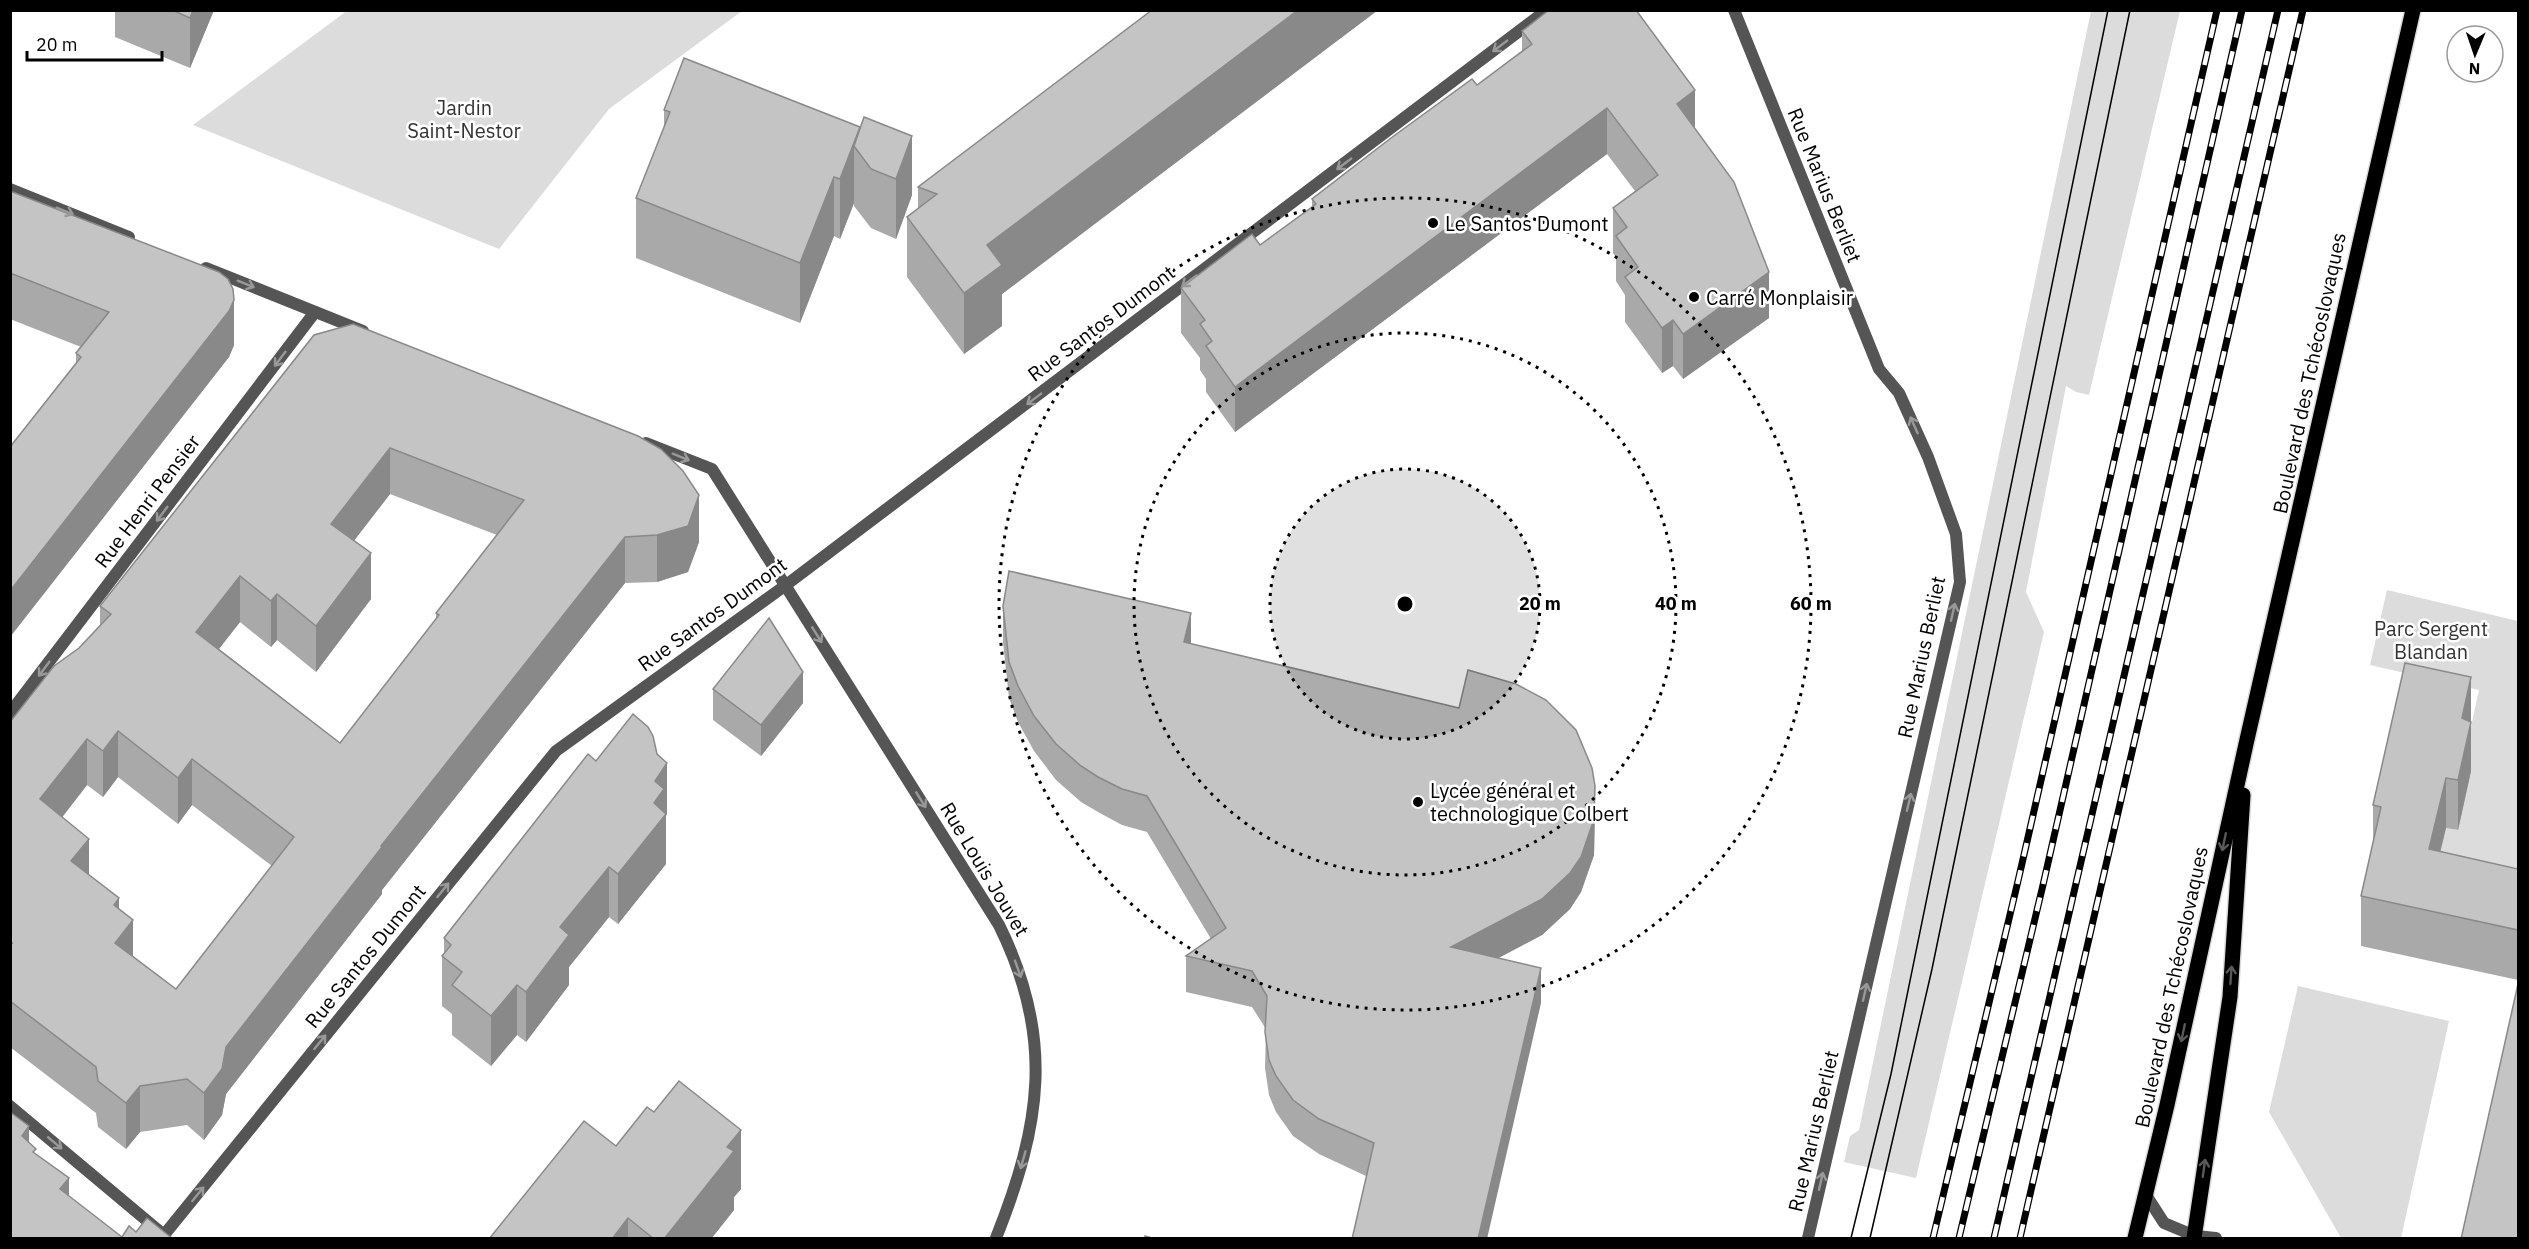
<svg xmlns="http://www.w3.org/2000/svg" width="2529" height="1249" viewBox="0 0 2529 1249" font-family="'IBM Plex Sans',sans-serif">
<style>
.green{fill:#dcdcdc}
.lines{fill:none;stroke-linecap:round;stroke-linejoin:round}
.primary-casing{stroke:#dbdbdb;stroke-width:18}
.street{stroke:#555;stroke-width:12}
.primary{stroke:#000;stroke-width:15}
.tram{stroke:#000;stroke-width:1.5}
.rail-casing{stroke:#000;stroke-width:7}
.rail{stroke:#fff;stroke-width:4.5;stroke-dasharray:14;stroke-linecap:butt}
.wall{fill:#a9a9a9;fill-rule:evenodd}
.shaded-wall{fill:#898989}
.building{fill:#c4c4c4;stroke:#898989;stroke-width:1.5;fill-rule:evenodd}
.oneway{stroke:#999}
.oneway2{stroke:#595959}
.ring{fill:none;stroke:#000;stroke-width:3;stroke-dasharray:3 6}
.poi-dot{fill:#000;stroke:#fff;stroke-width:2}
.labels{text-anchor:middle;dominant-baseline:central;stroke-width:5;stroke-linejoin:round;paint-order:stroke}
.park-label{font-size:20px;fill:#333;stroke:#fff}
.street-label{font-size:20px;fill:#000;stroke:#fff}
.poi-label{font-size:20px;fill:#000;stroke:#fff;text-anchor:start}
.centre{fill:#000;stroke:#fff;stroke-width:3}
.ring-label{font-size:18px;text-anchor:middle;font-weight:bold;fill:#000;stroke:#fff;stroke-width:5;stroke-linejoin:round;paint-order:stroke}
</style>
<rect width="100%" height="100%" fill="#fff"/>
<g class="green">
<polygon points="348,10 742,10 742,11 609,109 499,249 193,125"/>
<polygon points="2091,11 2180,11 2089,395 2076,392 2066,386 2026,592 2044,632 1916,1178 1844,1162 1850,1136 1859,1130"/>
<polygon points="2387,590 2518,621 2518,919 2425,898 2446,828 2458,830 2462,768 2479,690 2370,665"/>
<polygon points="2298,986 2449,1021 2401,1238 2341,1238 2269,1112"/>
</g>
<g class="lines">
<g class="primary-casing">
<g id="primary">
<polyline points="2135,1238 2167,1105 2246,744 2413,10"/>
<polyline points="2194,1238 2230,997 2243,795"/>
</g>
</g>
<g class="street">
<polyline points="1734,10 1879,369 1899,393 1928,457 1956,534 1960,582 1808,1238"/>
<polyline points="10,189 129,237"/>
<polyline points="206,268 363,331"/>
<path d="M 646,443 L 712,469 L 999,925 C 1055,1038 1041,1125 996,1238"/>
<polyline points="10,713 315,312"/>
<polyline points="10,1106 164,1235 556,751 786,585 1547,10"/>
<polyline points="2146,1195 2164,1223 2195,1236 2216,1238"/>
</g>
<use href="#primary" class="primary"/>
<g class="tram">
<polyline points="1851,1238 1891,1074 2108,10"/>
<polyline points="1870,1238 1932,969 2130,10"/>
</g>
<g class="rail-casing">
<g id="rail">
<polyline points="1933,1238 2018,881 2217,10"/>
<polyline points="1959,1238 2043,885 2242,10"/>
<polyline points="1994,1238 2278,10"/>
<polyline points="2020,1238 2303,10"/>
</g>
</g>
<use href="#rail" class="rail"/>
</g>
<g class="wall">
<polygon points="115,10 214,10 190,68 115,37"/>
<polygon points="1152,10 1378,10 1002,294 1002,326 964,354 907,277 907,217 918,209 918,187"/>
<polygon points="1522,31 1695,129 1769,318 1683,379 1673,366 1662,373 1625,322 1625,295 1616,281 1616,257 1613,253 1613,208 1635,191 1607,154 1235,432 1206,392 1206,379 1200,370 1200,358 1181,333 1181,288 1260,245 1312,207 1312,199 1477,85 1522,51"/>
<polygon points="664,110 860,127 912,195 896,239 871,228 854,206 854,203 840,239 834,236 800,323 636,258 636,198 664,127"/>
<polygon points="10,191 234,345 229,357 10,637 10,447 76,363 76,353 81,347 10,319"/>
<path d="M 314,335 L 699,542 L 688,572 L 657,582 L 625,583 L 382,890 L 382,894 L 226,1094 L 222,1115 L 204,1140 L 187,1125 L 140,1132 L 126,1149 L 98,1127 L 96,1113 L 10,1047 L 10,722 L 100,625 L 100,606 ZM 390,494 L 497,535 L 436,613 L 436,619 L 340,743 L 219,649 L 240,622 L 271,647 L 277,640 L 316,672 L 371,599 L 354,541 ZM 118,777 L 178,824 L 192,805 L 272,866 L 176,989 L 133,956 L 119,909 L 89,875 L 62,817 L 87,785 L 103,797 Z"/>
<polygon points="1003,606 1191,644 1595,821 1594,855 1581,892 1570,909 1542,935 1498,958 1541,1003 1366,1176 1319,1154 1293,1136 1276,1112 1269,1095 1265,1068 1266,1029 1252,1007 1186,992 1186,956 1211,939 1147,832 1122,825 1098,812 1081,802 1056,780 1034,751 1018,722 1009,698 1003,642"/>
<polygon points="2471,677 2471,771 2458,830 2446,828 2440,851 2518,869 2518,980 2361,946 2361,896 2373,843 2373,805"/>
<polygon points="713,689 803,703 761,756 713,720"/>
<polygon points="667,813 666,816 666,864 618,924 609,917 569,967 569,985 526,1042 517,1035 491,1066 452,1035 452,1014 442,1006 442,956 444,954 444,938"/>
<polygon points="654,1112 741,1189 734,1197 734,1210 711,1239 489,1239 616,1146"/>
</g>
<g class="shaded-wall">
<polygon points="193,10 214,10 190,68 190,18"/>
<polygon points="1298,10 1378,10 1002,294 1002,326 964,354 964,293 987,245"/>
<polygon points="1695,90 1695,136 1677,104"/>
<polygon points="1607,108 1607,154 1235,432 1235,387"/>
<polygon points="860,127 854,146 854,203 840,239 840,179"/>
<polygon points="912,136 912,195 896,239 896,179"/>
<polygon points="834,177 834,236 800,323 800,263"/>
<polygon points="1769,272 1769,318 1683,379 1683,334"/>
<polygon points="234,300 234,345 229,357 10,637 10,591"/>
<polygon points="1673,320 1673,366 1662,373 1662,328"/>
<polygon points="390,448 390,494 331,570 331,524"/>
<polygon points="699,495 699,542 688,572 657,582 657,535"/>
<polygon points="625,537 625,583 382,890 382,894 226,1094 222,1115 204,1140 204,1093 226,1047 381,846"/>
<polygon points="371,553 371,599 316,672 316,626"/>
<polygon points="240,576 240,622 196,678 196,632"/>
<polygon points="277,594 277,640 271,647 271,601"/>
<polygon points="1191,613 1191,649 1184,642"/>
<polygon points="803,672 803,703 761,756 761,725"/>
<polygon points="2471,677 2471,771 2458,830 2458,780 2462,718"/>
<polygon points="118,731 118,777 103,797 103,751"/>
<polygon points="87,739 87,785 40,846 40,799"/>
<polygon points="192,759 192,805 178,824 178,778"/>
<polygon points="667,763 667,813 666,816 666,864 618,924 618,874 655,781"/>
<polygon points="2446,778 2446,828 2429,899 2429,849"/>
<polygon points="1595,786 1594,855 1581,892 1570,909 1542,935 1451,983 1451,947"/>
<polygon points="89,839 89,885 71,861"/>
<polygon points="609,867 609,917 569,967 569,985 526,1042 526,992 560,927"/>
<polygon points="119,898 119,937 133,920 133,966 115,989 114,905"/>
<polygon points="1541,968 1541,1003 1487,1239 1478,1239"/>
<polygon points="517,985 517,1035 491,1066 491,1016"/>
<polygon points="140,1086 140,1132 126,1149 126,1103"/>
<polygon points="29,1126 29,1176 22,1136"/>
<polygon points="741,1130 741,1189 734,1197 734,1210 711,1239 664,1239 727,1147"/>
<polygon points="69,1178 69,1228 60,1189"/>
<polygon points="628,1218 628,1239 612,1239"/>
</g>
<g class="building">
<polygon points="172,10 193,10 190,18"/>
<polygon points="1152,10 1298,10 987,245 1002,265 964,293 907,217 937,194 918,187"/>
<polygon points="1549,10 1636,10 1695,90 1677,104 1734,182 1769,272 1683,334 1673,320 1662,328 1625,277 1638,267 1616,236 1627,227 1613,208 1658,175 1607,108 1235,387 1206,346 1212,341 1200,324 1205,320 1181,288 1252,234 1260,245 1316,204 1312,199 1391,138 1472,79 1477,85 1532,44 1522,31"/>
<polygon points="684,58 860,127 840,179 834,177 800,263 636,198 670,112 664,110"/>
<polygon points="864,117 912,136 896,179 871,169 854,146"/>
<polygon points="10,191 219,272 228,279 233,289 234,300 229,311 10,591 10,447 81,357 76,353 109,312 10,273"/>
<path d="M 353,324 L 638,436 L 661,449 L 683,471 L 699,495 L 688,526 L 657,535 L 625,537 L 381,846 L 382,847 L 226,1047 L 222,1069 L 204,1093 L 187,1079 L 140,1086 L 126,1103 L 98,1081 L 96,1067 L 10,1001 L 10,944 L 12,943 L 10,942 L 10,722 L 54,666 L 79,648 L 111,614 L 100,606 L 314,335 ZM 390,448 L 524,500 L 436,613 L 439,615 L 340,743 L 196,632 L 240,576 L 271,601 L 277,594 L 316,626 L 371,553 L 331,524 ZM 118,731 L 178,778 L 192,759 L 294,837 L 176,989 L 115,943 L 133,920 L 114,905 L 119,898 L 71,861 L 89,839 L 40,799 L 87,739 L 103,751 Z"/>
<polygon points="1009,571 1191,613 1184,642 1459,708 1468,670 1516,684 1546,700 1576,730 1592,768 1595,786 1594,819 1581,857 1570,873 1542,899 1451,947 1541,968 1478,1239 1352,1239 1374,1143 1319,1119 1293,1100 1276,1076 1269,1060 1265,1032 1267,996 1252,971 1186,956 1226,928 1147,796 1122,789 1098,777 1081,766 1056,744 1034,716 1018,686 1009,662 1003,606"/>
<polygon points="769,618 803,672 761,725 713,689"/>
<polygon points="2405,663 2471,677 2462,718 2471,722 2458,780 2446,778 2429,849 2518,869 2518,930 2361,896 2381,807 2373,805"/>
<polygon points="633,714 648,727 653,736 657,754 667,763 655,781 664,789 654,803 666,814 618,874 609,867 560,927 569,935 526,992 517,985 491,1016 452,985 462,972 442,956 451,945 444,938 588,754 596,761"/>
<polygon points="2518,984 2518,1239 2461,1239"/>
<polygon points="679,1081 741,1130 727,1147 734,1151 664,1239 654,1239 628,1218 612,1239 489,1239 584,1121 616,1146 647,1107 654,1112"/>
<polygon points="10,1112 29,1126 22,1136 36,1149 33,1152 69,1178 60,1189 122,1237 129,1226 136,1232 147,1218 173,1239 10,1239"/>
<polygon points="1145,1236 1155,1239 1145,1239"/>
</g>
<defs><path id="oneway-shaft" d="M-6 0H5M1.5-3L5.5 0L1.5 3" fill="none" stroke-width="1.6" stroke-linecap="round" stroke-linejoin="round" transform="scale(1.5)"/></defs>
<g class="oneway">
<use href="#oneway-shaft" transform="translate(1500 46) rotate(143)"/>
<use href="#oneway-shaft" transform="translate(1344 164) rotate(143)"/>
<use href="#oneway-shaft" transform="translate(65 211) rotate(22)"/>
<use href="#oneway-shaft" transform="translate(1189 281) rotate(143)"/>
<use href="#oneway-shaft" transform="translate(246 284) rotate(22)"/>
<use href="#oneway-shaft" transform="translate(280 359) rotate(127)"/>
<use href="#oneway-shaft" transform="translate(1034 399) rotate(143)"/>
<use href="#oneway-shaft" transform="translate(1914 425) rotate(-114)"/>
<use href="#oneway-shaft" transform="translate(681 457) rotate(22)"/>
<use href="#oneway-shaft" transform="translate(162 514) rotate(127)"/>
<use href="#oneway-shaft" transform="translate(1953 612) rotate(-77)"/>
<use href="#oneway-shaft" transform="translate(817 635) rotate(58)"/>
<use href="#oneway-shaft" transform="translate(44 669) rotate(127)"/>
<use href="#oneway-shaft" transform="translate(921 800) rotate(58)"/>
<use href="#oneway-shaft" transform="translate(1909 802) rotate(-77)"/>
<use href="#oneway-shaft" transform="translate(443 890) rotate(-51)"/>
<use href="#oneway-shaft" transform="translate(1018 969) rotate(70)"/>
<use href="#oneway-shaft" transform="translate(1865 992) rotate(-77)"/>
<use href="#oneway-shaft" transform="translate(320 1042) rotate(-51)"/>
<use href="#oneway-shaft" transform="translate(55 1143) rotate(40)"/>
<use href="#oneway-shaft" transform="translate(1023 1160) rotate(106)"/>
<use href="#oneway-shaft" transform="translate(1821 1181) rotate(-77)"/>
<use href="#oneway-shaft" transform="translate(198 1194) rotate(-51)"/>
</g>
<g class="oneway2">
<use href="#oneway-shaft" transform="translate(2224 842) rotate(102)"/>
<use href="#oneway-shaft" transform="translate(2231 975) rotate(-86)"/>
<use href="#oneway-shaft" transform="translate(2183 1033) rotate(102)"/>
<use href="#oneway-shaft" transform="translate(2204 1168) rotate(-82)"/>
</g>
<circle cx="1405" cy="604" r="135" fill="#000" fill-opacity=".12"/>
<g class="ring">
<circle cx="1405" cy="604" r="135"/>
<circle cx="1405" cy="604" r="271"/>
<circle cx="1405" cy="604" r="406"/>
</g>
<g class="poi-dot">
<circle cx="1433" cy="223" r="6"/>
<circle cx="1694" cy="297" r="6"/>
<circle cx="1418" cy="802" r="6"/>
</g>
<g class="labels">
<g class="park-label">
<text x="464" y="107">Jardin<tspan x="464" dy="23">Saint-Nestor</tspan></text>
<text x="2431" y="628">Parc Sergent<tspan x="2431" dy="23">Blandan</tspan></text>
</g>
<g class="street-label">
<text transform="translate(1825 185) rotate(68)">Rue Marius Berliet</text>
<text transform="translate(1101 323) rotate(-37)">Rue Santos Dumont</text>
<text transform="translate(2309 373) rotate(-78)">Boulevard des Tchécoslovaques</text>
<text transform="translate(147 501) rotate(-53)">Rue Henri Pensier</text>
<text transform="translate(712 614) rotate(-36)">Rue Santos Dumont</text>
<text transform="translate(1921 657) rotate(-78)">Rue Marius Berliet</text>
<text transform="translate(985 869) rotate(59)">Rue Louis Jouvet</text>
<text transform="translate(365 956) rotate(-51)">Rue Santos Dumont</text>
<text transform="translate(2171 987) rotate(-78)">Boulevard des Tchécoslovaques</text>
<text transform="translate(1813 1131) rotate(-77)">Rue Marius Berliet</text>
</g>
<g class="poi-label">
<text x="1445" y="223">Le Santos Dumont</text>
<text x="1706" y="297">Carré Monplaisir</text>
<text x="1430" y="790">Lycée général et<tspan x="1430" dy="23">technologique Colbert</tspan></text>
</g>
</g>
<circle cx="1405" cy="604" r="9" class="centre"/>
<g class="ring-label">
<text x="1540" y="610">20 m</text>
<text x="1676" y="610">40 m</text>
<text x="1811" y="610">60 m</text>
</g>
<rect width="2529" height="1249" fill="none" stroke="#000000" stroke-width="24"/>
<g transform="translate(2475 54) rotate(182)"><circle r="28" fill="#ffffff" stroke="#999999" stroke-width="1.5"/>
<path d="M0-4.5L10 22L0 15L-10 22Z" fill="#000000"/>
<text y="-9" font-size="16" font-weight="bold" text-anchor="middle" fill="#000000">N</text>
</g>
<path d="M27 51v9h135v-9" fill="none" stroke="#000000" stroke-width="3"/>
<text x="36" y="51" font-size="18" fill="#000000" stroke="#ffffff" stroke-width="4.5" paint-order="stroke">20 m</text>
</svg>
